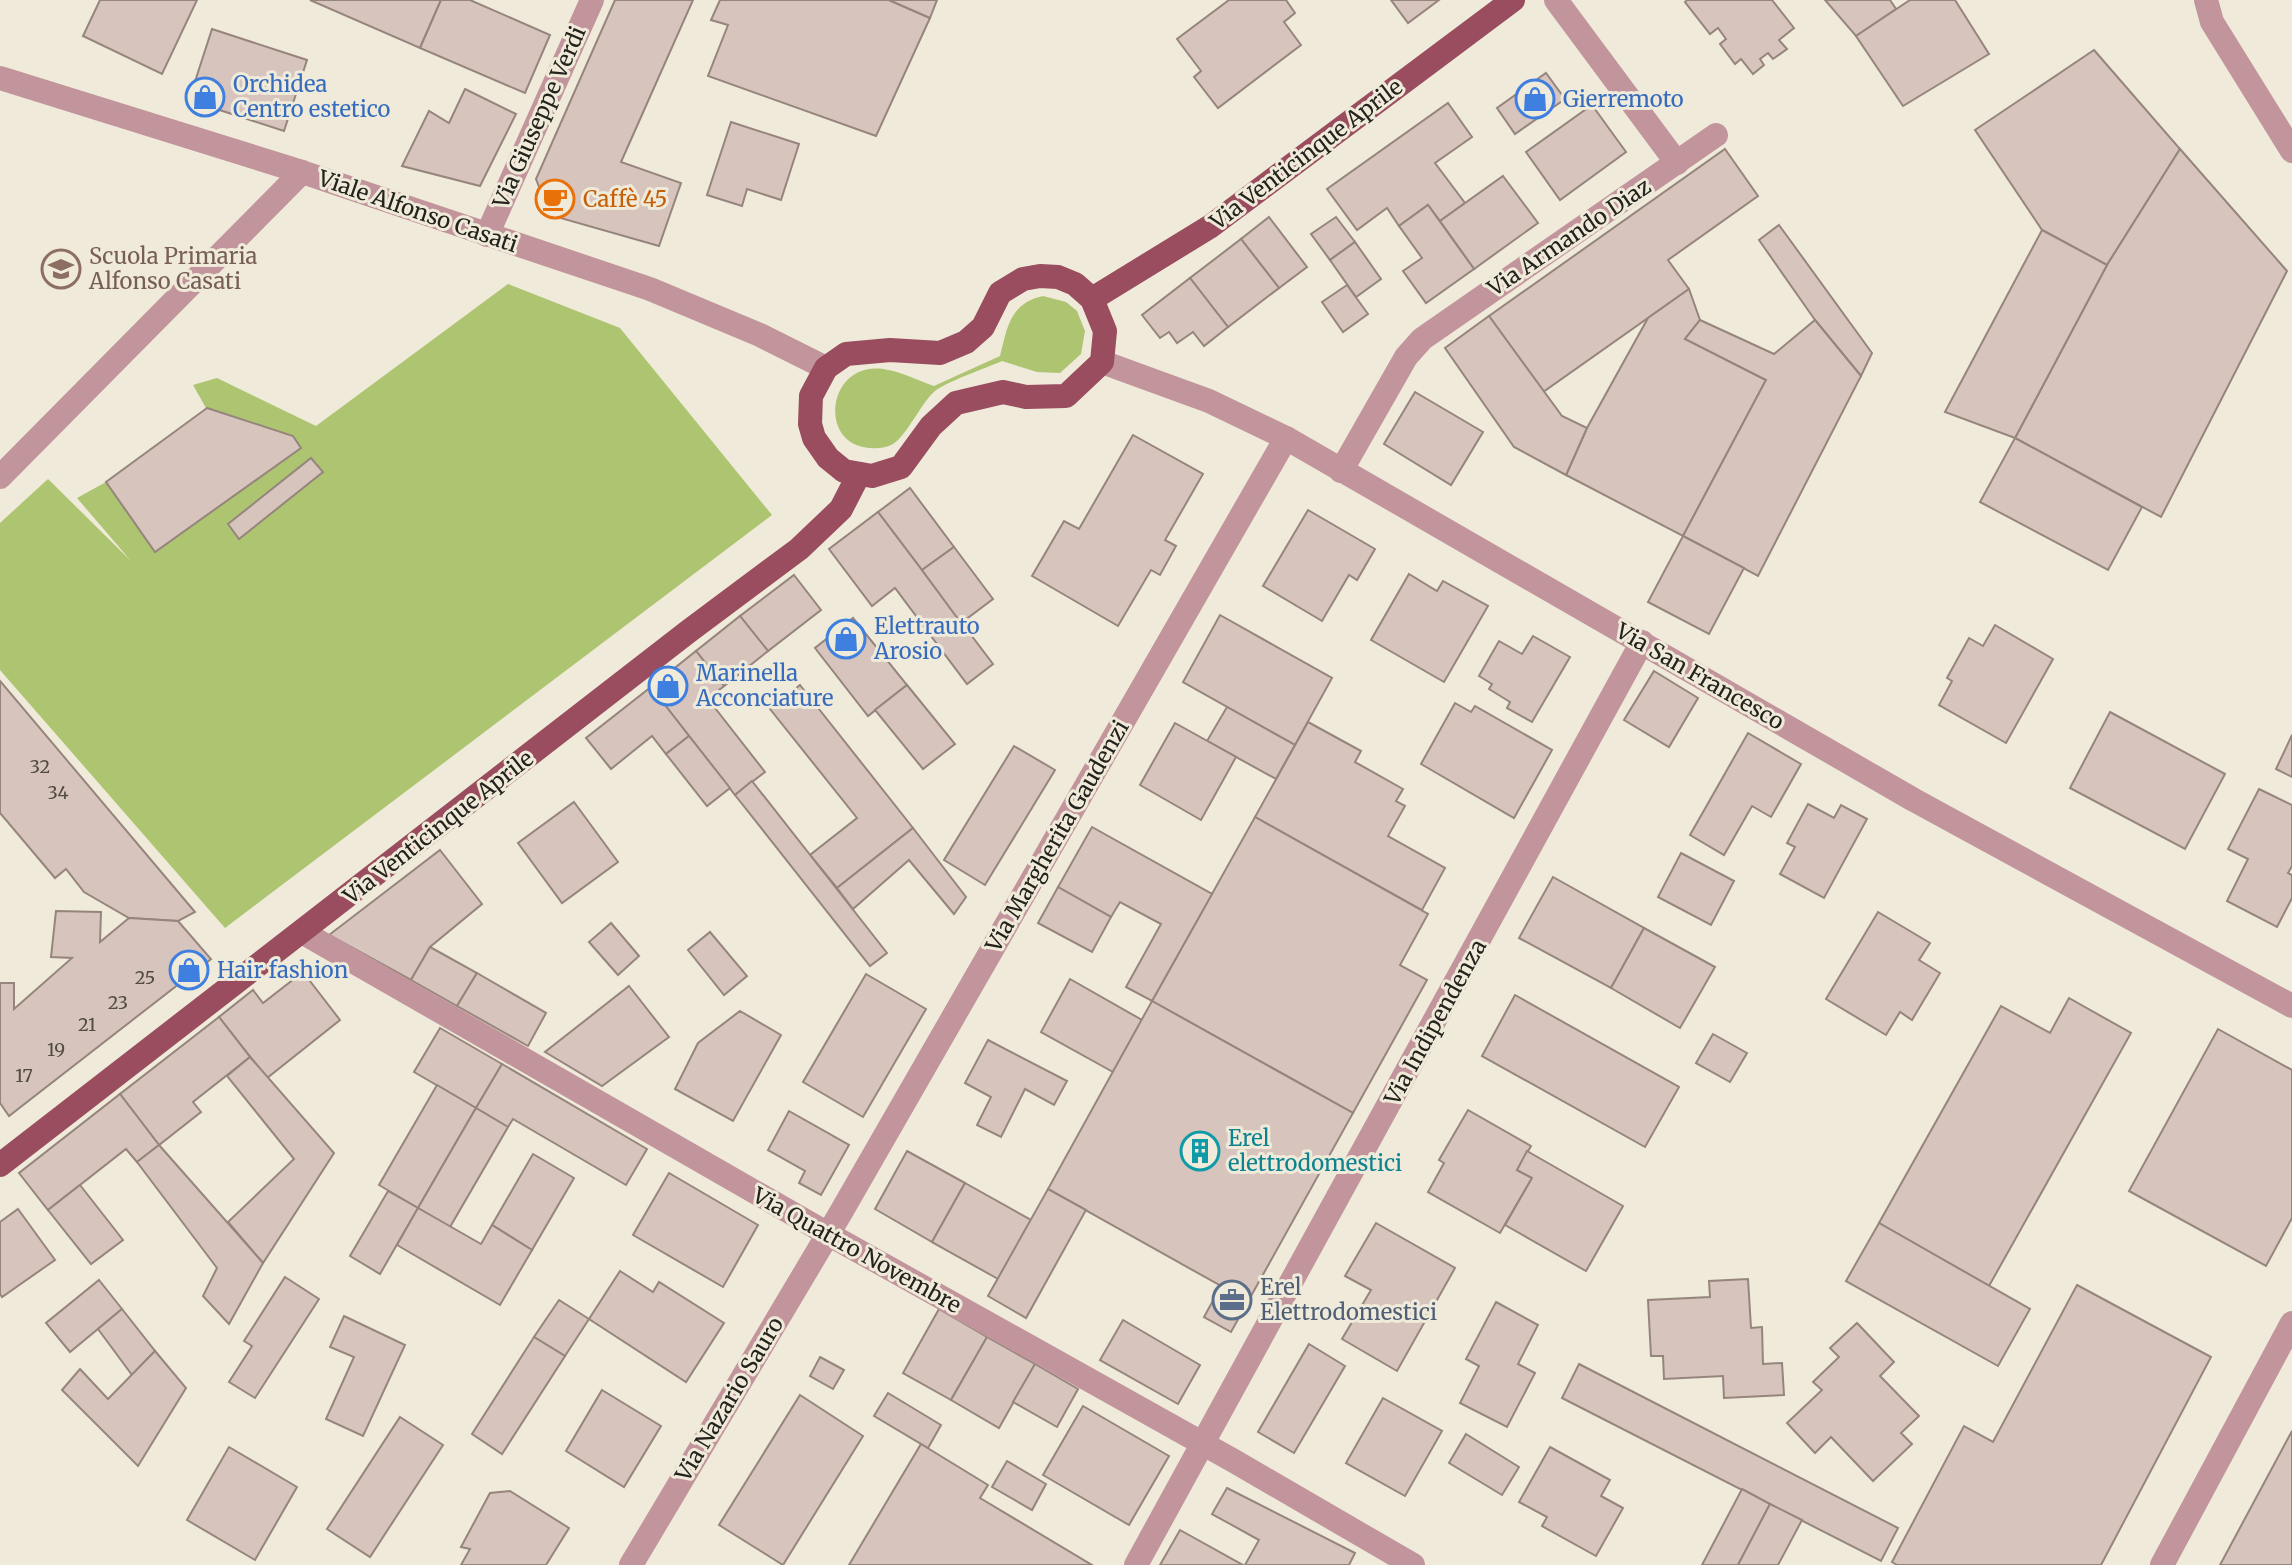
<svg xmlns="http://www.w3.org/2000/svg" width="2292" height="1565" viewBox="0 0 2292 1565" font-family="Merriweather,serif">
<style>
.green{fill:#adc470}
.building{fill:#d7c5bd;stroke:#96857d;stroke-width:2}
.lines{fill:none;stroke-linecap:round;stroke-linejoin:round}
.minor{stroke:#c2959d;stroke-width:24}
.major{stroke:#994d5f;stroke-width:24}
.labels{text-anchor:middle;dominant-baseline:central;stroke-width:6;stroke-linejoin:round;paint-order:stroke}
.number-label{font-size:18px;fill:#514b44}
.shop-label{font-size:22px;fill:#366cbe;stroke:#efead9;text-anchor:start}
.street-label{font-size:22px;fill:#24221c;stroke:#efead9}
.food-label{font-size:22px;fill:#c56008;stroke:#efead9;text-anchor:start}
.education-label{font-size:22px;fill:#785e54;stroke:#efead9;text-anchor:start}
.culture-label{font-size:22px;fill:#0d838f;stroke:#efead9;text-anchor:start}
.service-label{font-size:22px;fill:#4e5e75;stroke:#efead9;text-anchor:start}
</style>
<rect width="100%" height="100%" fill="#efead9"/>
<g class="green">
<polygon points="508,284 620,328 772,515 225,928 0,670 0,523 48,479 131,561 77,498 106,482 206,408 193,385 217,378 316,426"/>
<path d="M 1043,296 L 1066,302 L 1077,311 L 1085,331 L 1081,354 L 1060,373 L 1037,372 L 1002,361 C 986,368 946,382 935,391 C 921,403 907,435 893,444 C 884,449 873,449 863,447 C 817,438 830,357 888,370 C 904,373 919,381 934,386 L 1000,356 C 1007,328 1010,303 1043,296 Z"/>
</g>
<g class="building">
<polygon points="100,0 197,0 162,74 83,36"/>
<polygon points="310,0 441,0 420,48"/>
<polygon points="441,0 470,0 550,35 525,93 420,48"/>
<polygon points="615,0 693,0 621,162 681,183 659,246 550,215 536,179"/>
<polygon points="720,0 889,0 930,18 876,136 708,76 728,25 711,20"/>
<polygon points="889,0 937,0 930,18"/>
<polygon points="1229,0 1286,0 1295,13 1284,22 1301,45 1218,108 1194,77 1201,71 1177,39"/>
<polygon points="1391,0 1439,0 1408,23"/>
<polygon points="1687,0 1772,0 1794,28 1779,40 1787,49 1773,59 1768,53 1760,59 1764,65 1753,74 1741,59 1735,64 1720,44 1726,39 1718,28 1710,34 1685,2"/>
<polygon points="1825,0 1890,0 1896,9 1856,36"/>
<polygon points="1910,0 1955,0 1989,54 1903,106 1856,36"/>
<polygon points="212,29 307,60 284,131 189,100"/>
<polygon points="2094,50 2180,149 2107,265 2042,230 1975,130"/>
<polygon points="1546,73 1565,99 1515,134 1497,108"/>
<polygon points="465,89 516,114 480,186 402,166 429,111 449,123"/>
<polygon points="1448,103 1472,137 1435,163 1465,203 1440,221 1428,205 1399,226 1387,208 1357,230 1327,189"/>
<polygon points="1592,105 1626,152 1560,200 1526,152"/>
<polygon points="731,122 799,144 781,200 747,189 742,206 707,195"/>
<polygon points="1725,149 1758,196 1668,260 1689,289 1543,392 1489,316"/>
<polygon points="2180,149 2287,271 2161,517 2015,438 2107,265"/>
<polygon points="1503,176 1538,223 1474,269 1440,221"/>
<polygon points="1428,205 1474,269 1426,303 1403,271 1422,258 1399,226"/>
<polygon points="1269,217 1307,267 1279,288 1241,239"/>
<polygon points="1336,217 1355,242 1330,260 1311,234"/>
<polygon points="1779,225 1872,353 1861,376 1815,320 1759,240"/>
<polygon points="2042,230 2107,265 2015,438 1945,412"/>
<polygon points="1241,239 1279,288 1228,327 1190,278"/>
<polygon points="1355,242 1381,279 1356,297 1330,260"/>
<polygon points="1190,278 1228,327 1204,346 1193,332 1177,343 1169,332 1160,338 1142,315"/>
<polygon points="1347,285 1368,314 1343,332 1322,302"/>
<polygon points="1689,289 1700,320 1685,339 1766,380 1683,536 1566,475 1587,428 1648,318"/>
<polygon points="1489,316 1562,416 1587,428 1566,475 1514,447 1445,348"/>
<polygon points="1700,320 1774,354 1815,320 1861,376 1758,576 1683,536 1766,380 1685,339"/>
<polygon points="1415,392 1483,432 1451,485 1384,444"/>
<polygon points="207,408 293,436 301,448 155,552 106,482"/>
<polygon points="1133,435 1203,474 1165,540 1176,546 1160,575 1151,570 1118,626 1032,576 1064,521 1079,529"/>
<polygon points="2015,438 2142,507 2108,570 1980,502"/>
<polygon points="311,458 323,472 239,539 228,524"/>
<polygon points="910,488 954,547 922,570 878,512"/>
<polygon points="1308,510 1375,549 1357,580 1349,575 1322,621 1263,586"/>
<polygon points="878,512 993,664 967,684 895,588 872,606 829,549"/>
<polygon points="1683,536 1744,568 1709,634 1648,602"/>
<polygon points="954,547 993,599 961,623 922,570"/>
<polygon points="1409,574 1437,591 1443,581 1488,606 1444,682 1371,640"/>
<polygon points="794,575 821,610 768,651 740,616"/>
<polygon points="1220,615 1332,678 1295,745 1183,682"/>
<polygon points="740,616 768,651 724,686 696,651"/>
<polygon points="853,618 907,685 868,716 815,648"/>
<polygon points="1995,625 2053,659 2006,743 1939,705 1952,681 1947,678 1969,638 1983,646"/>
<polygon points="1533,636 1570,657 1532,722 1507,708 1510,702 1489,689 1492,684 1479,676 1499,641 1522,654"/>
<polygon points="696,651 724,686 708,699 765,772 735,795 651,687"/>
<polygon points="1654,671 1698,698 1669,747 1624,720"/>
<polygon points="0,681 195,912 178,921 129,918 84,892 66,869 55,878 0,813"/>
<polygon points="800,685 913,828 837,888 810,855 857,818 770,709"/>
<polygon points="907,685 955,744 923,769 875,710"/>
<polygon points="651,687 689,736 666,754 652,736 611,769 586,738"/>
<polygon points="1455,703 1471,712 1475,706 1552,750 1514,818 1421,764"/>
<polygon points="1227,707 1295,745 1276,779 1207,741"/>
<polygon points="2110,712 2225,774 2185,849 2070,788"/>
<polygon points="1308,722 1361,751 1355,762 1403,789 1396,801 1405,806 1388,836 1445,868 1422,910 1255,817"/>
<polygon points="1175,723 1236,757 1201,820 1140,785"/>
<polygon points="1748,733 1801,764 1771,817 1752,806 1724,855 1690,835"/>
<polygon points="2292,735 2292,777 2276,769"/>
<polygon points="689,736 730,788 707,806 666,754"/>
<polygon points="1014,746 1055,770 985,885 944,860"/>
<polygon points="752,781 887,953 870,966 735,795"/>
<polygon points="2259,789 2292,805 2292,866 2288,873 2292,875 2292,898 2277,927 2227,901 2248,859 2228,849"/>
<polygon points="574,802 618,862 562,903 518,843"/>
<polygon points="1808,804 1834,818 1841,805 1867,819 1824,898 1780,874 1795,847 1787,843"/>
<polygon points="1255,817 1428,914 1400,965 1427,980 1353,1113 1152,1001"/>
<polygon points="1092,827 1212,894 1152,1001 1126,987 1161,924 1120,902 1111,917 1058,887"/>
<polygon points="913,828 966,897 954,914 909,860 853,909 837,888"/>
<polygon points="440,850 482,904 430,947 411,980 329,935"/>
<polygon points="1681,853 1734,881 1711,925 1658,897"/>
<polygon points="1553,877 1644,928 1611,988 1519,938"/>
<polygon points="1058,887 1111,917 1092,952 1038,923"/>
<polygon points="56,911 101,912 100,942 129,918 178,921 211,959 9,1116 0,1103 0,983 14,983 14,1009 72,958 51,957"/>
<polygon points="1878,912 1930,943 1919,960 1940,973 1912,1020 1900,1012 1886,1035 1826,999"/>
<polygon points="611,923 639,956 618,975 589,942"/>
<polygon points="1644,928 1715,967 1680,1028 1611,988"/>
<polygon points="710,932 747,976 724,995 688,950"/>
<polygon points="430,947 477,973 457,1006 411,980"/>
<polygon points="303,972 340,1020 267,1078 219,1017 253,990 263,1003"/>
<polygon points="477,973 546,1013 528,1046 457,1006"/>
<polygon points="866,974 926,1009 863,1117 803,1082"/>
<polygon points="1070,979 1142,1020 1113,1072 1041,1032"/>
<polygon points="629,986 669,1037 602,1086 545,1052"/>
<polygon points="1515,995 1679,1087 1645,1147 1482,1056"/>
<polygon points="2069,998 2131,1033 1989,1286 1879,1223 2001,1006 2050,1033"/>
<polygon points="1152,1001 1353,1113 1231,1332 1204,1317 1221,1286 1048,1189"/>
<polygon points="740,1011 781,1035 733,1121 675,1089 698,1043"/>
<polygon points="219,1017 250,1057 193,1102 201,1112 159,1145 120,1094"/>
<polygon points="440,1028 502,1064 476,1108 414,1072"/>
<polygon points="2218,1029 2292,1070 2292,1218 2266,1266 2129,1191"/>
<polygon points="1713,1034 1747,1053 1730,1082 1696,1063"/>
<polygon points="988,1040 1067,1081 1054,1105 1025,1089 1001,1137 977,1125 991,1097 965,1083"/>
<polygon points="250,1057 334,1153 263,1263 228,1222 294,1159 227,1076"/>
<polygon points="502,1064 647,1149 626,1185 513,1119 508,1127 476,1108"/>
<polygon points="437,1085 476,1108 418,1208 379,1185"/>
<polygon points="120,1094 159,1145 137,1162 126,1149 48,1210 19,1173"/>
<polygon points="476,1108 508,1127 450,1227 418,1208"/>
<polygon points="1468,1110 1531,1146 1517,1170 1532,1178 1500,1233 1428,1192 1444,1163 1439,1160"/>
<polygon points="789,1111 849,1145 821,1195 799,1183 805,1171 768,1150"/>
<polygon points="159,1145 263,1263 229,1324 203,1296 217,1268 137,1162"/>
<polygon points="907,1151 965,1183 932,1242 875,1209"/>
<polygon points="1527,1151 1623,1206 1586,1271 1505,1225 1532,1178 1517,1170"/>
<polygon points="533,1154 574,1178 532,1250 492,1225"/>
<polygon points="669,1173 758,1225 723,1287 633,1235"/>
<polygon points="965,1183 1031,1220 998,1279 932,1242"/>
<polygon points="80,1185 123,1240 91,1264 48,1210"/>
<polygon points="1048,1189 1086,1210 1026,1318 988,1296"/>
<polygon points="388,1191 418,1208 380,1274 350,1256"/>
<polygon points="418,1208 481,1244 492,1225 532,1250 500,1305 397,1245"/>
<polygon points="18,1209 55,1260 2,1297 0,1294 0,1222"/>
<polygon points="1376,1223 1455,1268 1397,1371 1342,1339 1371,1290 1345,1276"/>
<polygon points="1879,1223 2030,1309 1998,1366 1846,1281"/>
<polygon points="620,1271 653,1292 659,1282 724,1323 686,1382 589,1319"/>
<polygon points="285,1277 319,1299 255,1398 229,1382 252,1346 244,1341"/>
<polygon points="1748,1279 1751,1328 1762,1327 1763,1364 1782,1363 1784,1395 1724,1398 1723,1376 1664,1379 1663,1356 1651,1356 1648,1300 1710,1297 1709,1281"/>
<polygon points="99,1280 122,1309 70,1352 46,1323"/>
<polygon points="2077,1285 2211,1357 2101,1565 1897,1565 1892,1562 1964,1426 1993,1442"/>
<polygon points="559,1300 589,1319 565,1356 534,1337"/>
<polygon points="1496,1302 1538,1325 1518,1364 1535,1373 1507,1427 1460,1403 1479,1366 1466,1359"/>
<polygon points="122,1309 155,1351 132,1375 98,1329"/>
<polygon points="939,1309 987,1337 951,1400 903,1373"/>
<polygon points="344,1316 405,1345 363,1436 326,1419 354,1357 330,1347"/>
<polygon points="1123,1320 1200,1365 1178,1404 1100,1360"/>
<polygon points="1857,1323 1894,1362 1880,1376 1919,1416 1901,1433 1912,1444 1873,1481 1831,1437 1815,1453 1787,1423 1822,1390 1813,1382 1839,1357 1830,1348"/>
<polygon points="534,1337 565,1356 502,1454 472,1434"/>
<polygon points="987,1337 1035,1364 999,1428 951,1400"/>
<polygon points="1309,1344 1345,1366 1294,1453 1258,1432"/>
<polygon points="155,1351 186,1388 138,1466 62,1390 80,1369 108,1399"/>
<polygon points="820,1357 844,1370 833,1389 810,1376"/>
<polygon points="1035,1364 1078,1389 1057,1427 1013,1402"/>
<polygon points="1579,1364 1898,1528 1881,1561 1562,1398"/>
<polygon points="602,1390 661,1426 624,1487 566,1451"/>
<polygon points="888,1393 941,1425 928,1448 874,1416"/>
<polygon points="800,1395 863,1436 783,1565 719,1525"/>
<polygon points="1383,1398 1442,1431 1405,1496 1346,1463"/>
<polygon points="1083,1406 1169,1456 1129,1525 1043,1475"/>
<polygon points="400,1417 443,1445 370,1557 327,1529"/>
<polygon points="2292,1431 2292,1565 2220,1565"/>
<polygon points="1466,1434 1519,1467 1502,1495 1449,1463"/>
<polygon points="921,1444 988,1485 980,1498 1092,1565 849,1565"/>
<polygon points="229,1447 297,1487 255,1560 187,1520"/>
<polygon points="1550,1447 1610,1480 1601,1496 1623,1508 1596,1556 1542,1526 1547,1517 1519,1502"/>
<polygon points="1007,1461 1046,1484 1032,1510 992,1487"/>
<polygon points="1227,1488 1355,1553 1349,1565 1245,1565 1259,1540 1212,1514"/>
<polygon points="1742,1489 1770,1504 1738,1565 1702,1565"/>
<polygon points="510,1491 569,1528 546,1565 461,1565 470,1549 461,1547 490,1493"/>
<polygon points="1770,1504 1802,1520 1778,1565 1738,1565"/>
<polygon points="1180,1530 1243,1565 1160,1565"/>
</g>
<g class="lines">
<g class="minor">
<polyline points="1556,0 1677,163"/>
<polyline points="2206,0 2212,22 2292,151"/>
<polyline points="0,78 302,172 650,289 760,335 826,368"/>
<polyline points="487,235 592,0"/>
<polyline points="1102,362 1209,401 1286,438 1914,800 2292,1006"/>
<polyline points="1341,471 1406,357 1422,339 1716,135"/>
<polyline points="0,477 302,172"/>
<polyline points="302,932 828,1234 1234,1461 1413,1565"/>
<polyline points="631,1565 840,1214 1286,438"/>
<polyline points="1136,1565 1642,642"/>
<polyline points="2162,1565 2292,1323"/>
</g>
<g class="major">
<polygon points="1040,276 1058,277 1075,284 1092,299 1105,331 1102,362 1066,396 1026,397 1003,392 956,403 931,426 901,467 872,476 844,471 828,458 814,438 810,424 811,396 826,368 846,354 890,350 940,353 966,342 983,327 1000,293 1023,279"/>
<polyline points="1092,299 1211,226 1513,0"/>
<polyline points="0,1165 689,631 799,549 841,509 859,474"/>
</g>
</g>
<defs>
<g id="shop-ring" transform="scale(2)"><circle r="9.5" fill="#efead9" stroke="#3f7fe0" stroke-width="1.5"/><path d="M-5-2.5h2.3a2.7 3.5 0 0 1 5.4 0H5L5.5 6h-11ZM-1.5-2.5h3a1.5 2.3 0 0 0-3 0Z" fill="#3f7fe0"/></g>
<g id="cafe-ring" transform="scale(2)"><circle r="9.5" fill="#efead9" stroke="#e8710a" stroke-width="1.5"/><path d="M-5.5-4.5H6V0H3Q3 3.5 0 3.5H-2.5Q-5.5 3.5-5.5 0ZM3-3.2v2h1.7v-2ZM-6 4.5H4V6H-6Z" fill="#e8710a"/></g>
<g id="school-ring" transform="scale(2)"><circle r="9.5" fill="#efead9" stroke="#8d6e63" stroke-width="1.5"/><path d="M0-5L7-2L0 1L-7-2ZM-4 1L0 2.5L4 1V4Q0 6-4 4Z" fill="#8d6e63"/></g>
<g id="building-ring" transform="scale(2)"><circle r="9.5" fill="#efead9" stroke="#0f9aa8" stroke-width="1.5"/><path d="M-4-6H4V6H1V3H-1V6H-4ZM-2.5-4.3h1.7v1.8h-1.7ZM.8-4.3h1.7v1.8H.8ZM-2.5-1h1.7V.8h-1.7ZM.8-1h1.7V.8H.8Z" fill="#0f9aa8"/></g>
<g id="office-ring" transform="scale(2)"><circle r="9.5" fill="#efead9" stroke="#5c6f8a" stroke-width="1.5"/><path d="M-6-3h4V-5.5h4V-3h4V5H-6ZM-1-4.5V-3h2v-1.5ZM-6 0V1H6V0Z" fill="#5c6f8a"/></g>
</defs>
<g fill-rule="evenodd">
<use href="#shop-ring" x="205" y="97"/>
<use href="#shop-ring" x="1535" y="99"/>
<use href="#cafe-ring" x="555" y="199"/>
<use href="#school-ring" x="61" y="269"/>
<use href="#shop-ring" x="846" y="639"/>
<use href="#shop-ring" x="668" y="686"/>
<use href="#shop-ring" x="189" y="970"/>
<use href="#building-ring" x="1200" y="1151"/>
<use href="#office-ring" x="1232" y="1300"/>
</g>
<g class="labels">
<g class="number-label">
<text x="40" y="766">32</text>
<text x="58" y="792">34</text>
<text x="145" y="977">25</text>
<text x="118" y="1002">23</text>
<text x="87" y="1024">21</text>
<text x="56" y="1049">19</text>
<text x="24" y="1075">17</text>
</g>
<g class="shop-label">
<text x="233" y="84">Orchidea<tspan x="233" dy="25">Centro estetico</tspan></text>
<text x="1563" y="99">Gierremoto</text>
<text x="874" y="626">Elettrauto<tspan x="874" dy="25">Arosio</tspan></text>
<text x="696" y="673">Marinella<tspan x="696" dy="25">Acconciature</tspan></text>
<text x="217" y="970">Hair fashion</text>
</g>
<g class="street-label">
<text transform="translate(539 117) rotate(-66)">Via Giuseppe Verdi</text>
<text transform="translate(1306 154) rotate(-37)">Via Venticinque Aprile</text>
<text transform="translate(418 211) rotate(19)">Viale Alfonso Casati</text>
<text transform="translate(1569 237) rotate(-34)">Via Armando Diaz</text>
<text transform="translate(1700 676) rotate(30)">Via San Francesco</text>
<text transform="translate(438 827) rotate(-38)">Via Venticinque Aprile</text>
<text transform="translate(1057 836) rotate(-60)">Via Margherita Gaudenzi</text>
<text transform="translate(1435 1022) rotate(-61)">Via Indipendenza</text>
<text transform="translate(857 1250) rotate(29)">Via Quattro Novembre</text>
<text transform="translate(729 1399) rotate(-59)">Via Nazario Sauro</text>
</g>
<g class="food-label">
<text x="583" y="199">Caffè 45</text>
</g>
<g class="education-label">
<text x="89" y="256">Scuola Primaria<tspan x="89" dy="25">Alfonso Casati</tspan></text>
</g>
<g class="culture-label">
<text x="1228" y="1138">Erel<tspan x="1228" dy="25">elettrodomestici</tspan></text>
</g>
<g class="service-label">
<text x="1260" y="1287">Erel<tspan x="1260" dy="25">Elettrodomestici</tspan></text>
</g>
</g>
</svg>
